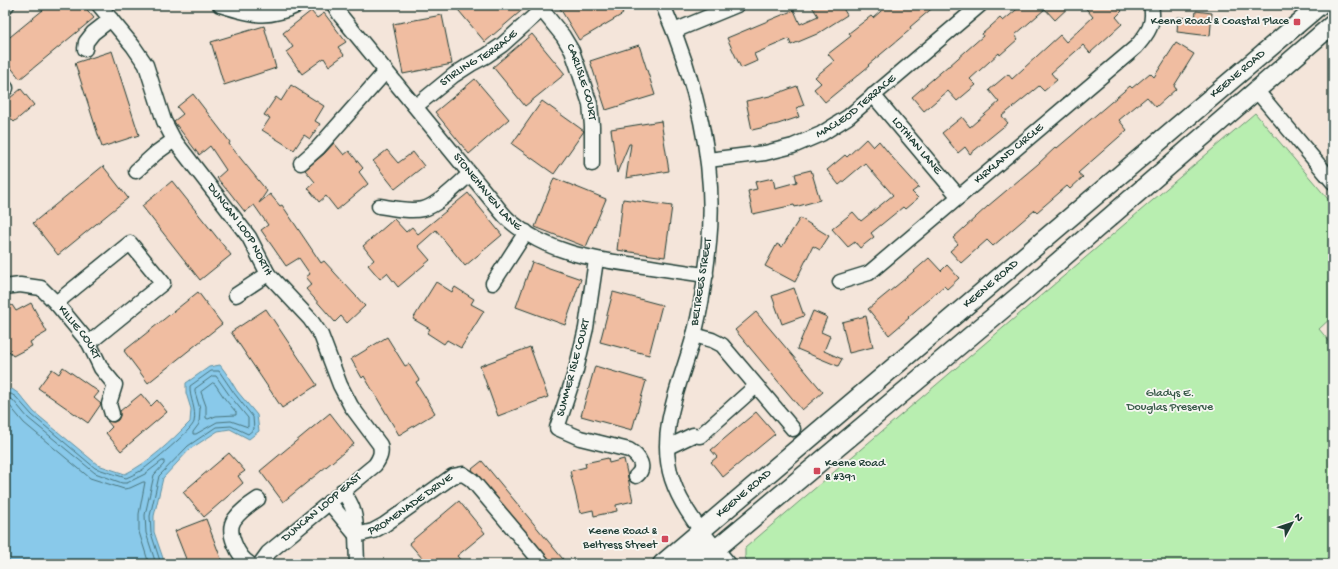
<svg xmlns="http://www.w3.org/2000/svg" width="1338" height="569" viewBox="0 0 1338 569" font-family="'Gochi Hand',sans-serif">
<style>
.green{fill:#b8eeb0;stroke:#6c9672}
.water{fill:#89c9ea;stroke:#5f91a1}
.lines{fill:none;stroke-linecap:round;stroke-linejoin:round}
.shore{stroke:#49757d;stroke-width:1}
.building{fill:#f0bda1;stroke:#1f3d34}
.minor-casing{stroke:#1f3d34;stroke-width:17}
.major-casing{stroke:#1f3d34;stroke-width:21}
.minor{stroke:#f6f6f2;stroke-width:14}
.major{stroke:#f6f6f2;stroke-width:18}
.poi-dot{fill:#d1495b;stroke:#f6f6f2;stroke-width:1.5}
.labels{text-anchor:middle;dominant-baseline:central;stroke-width:3.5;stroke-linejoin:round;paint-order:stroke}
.poi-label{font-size:12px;fill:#1f3d34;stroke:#f6f6f2;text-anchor:end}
.street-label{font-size:12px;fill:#1f3d34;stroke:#f6f6f2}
.park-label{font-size:12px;fill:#365847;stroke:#f6f6f2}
</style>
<rect width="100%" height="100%" fill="#f4e5da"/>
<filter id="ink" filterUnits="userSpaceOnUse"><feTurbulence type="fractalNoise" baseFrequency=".025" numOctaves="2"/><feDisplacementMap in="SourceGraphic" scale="8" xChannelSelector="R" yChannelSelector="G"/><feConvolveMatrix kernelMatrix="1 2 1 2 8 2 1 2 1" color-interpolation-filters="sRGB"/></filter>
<g filter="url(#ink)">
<polygon class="green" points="1255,113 1333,205 1333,316 1319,329 1333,346 1333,564 749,564 745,557 745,548"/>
<path class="water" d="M 220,365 L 226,373 L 237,391 L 257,415 L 259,431 L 249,439 L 230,429 L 218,431 L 190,449 L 163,478 L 154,516 L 154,532 L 165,564 L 5,564 L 5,391 L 12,389 L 19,394 L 34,412 L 98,465 L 125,474 C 150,462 170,442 190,422 L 191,409 L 186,393 L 186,383 L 209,367 Z"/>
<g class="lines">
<g class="shore">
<polygon points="213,376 216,376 230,396 248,418 248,427 231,421 217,422 196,434 193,434 193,432 199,424 200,409 195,392 195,389"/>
<polygon points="213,383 215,384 225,399 236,412 236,415 216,416 208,419 206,418 206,406 201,392"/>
<path d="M 5,395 L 11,394 L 16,397 L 32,415 L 95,468 L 126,478 C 131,476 137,473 142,470 C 151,464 192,430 194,422 C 197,409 189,398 190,386 L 211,371 L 219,371 L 234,393 L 253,417 L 254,429 L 248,434 L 231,426 L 216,427 L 188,446 L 159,476 L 150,516 L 151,533 L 161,564"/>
<polyline points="5,400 10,399 13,400 28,418 95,473 122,483 127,483 145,474 162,461 164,461 164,464 154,475 145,515 146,533 156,564"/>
<polyline points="5,406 10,406 24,423 90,478 124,489 130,488 143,482 145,482 139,514 139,532 149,564"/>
</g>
</g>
<g class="building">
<polygon points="49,5 83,5 94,18 20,79 5,60 5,41"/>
<polygon points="454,5 528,5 485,42"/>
<polygon points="558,5 618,5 623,14 579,40"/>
<polygon points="811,5 841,5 847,15 817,34 791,45 789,39 754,54 757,61 741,68 727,38 794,10 800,24 818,16"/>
<polygon points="888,5 936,5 910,27 911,29 868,65 869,66 825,102 814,89 821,83 815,77 834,61 828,54 851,36 849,33 871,16 873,18"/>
<polygon points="1022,5 1071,5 1055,20 1045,9 1015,35 1018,39 1000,55 999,53 970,79 976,85 957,101 948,91 924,111 912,97 948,66 949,66 983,36 982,34 1000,18 1003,21"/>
<polygon points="1083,5 1117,5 1122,11 1116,17 1122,24 1090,53 1083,45 1051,73 1057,80 1044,91 1039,86 1002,116 1008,123 970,154 965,147 958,153 942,133 962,117 970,127 999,102 989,90 1008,74 1012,79 1060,35 1066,42 1093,17"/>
<polygon points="311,11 317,18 324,13 346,42 338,47 344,55 329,66 324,58 302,74 286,52 293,47 283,33"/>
<polygon points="1196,11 1212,13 1210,36 1177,32 1178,17 1195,19"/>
<polygon points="442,15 452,64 403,74 393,24"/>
<polygon points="264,26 276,68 224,85 211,42"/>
<polygon points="532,34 565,74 525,106 493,67"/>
<polygon points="1176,43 1194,54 1174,86 1176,89 1156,107 1147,97 1119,120 1127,130 1078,173 1083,177 1070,189 1067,186 1037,212 1035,210 993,246 987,240 961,263 950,251 958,244 953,238 988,206 1038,164 1056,147 1057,148 1130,86 1132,88 1150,73 1154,77"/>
<polygon points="639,45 655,95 606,110 590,61"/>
<polygon points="112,51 139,135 102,147 75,63"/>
<polygon points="475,79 509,119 469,154 435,112"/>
<polygon points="291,85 324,106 315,121 320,124 310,139 304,135 294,150 262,130 270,118 264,115 276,97 281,101"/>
<polygon points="797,86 804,105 796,108 799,117 778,124 752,130 746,101 770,96"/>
<polygon points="21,89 34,105 14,122 5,112 5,102"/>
<polygon points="193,94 230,142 229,144 267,191 259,203 270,194 280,206 282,205 321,263 324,261 365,306 347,323 341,316 335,322 306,289 312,284 306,277 310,274 299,258 286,266 261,230 268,225 254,205 245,212 227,189 226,189 217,178 226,170 210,146 199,155 175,123 174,121 183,114 177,107"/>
<polygon points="542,101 584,131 554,174 512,144"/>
<polygon points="661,121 669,171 626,178 631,144 629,144 617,173 611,129"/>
<polygon points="866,139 873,147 879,141 892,157 919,187 912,192 918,198 905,209 903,207 871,233 874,237 860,248 855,242 848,247 832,229 853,212 861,221 893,195 865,163 839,185 827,170 845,155 847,157"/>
<polygon points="334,143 344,155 349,151 363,168 359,172 368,184 337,210 326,196 319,202 308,188 315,182 305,170 324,154"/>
<polygon points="387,150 398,163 413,152 424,166 395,189 373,161"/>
<polygon points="103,166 128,198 58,255 33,223"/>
<polygon points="811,170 820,200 795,207 794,205 753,214 748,191 757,189 755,182 773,178 775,188 797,182 795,174"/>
<polygon points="554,178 606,199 586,247 535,227"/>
<polygon points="172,181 231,255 200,280 142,206"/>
<polygon points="468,193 502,235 465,266 436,230 418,246 430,260 411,276 398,287 387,273 380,279 368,265 374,260 363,246 394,219 406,232 412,227 418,234"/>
<polygon points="623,199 672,206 665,257 617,250"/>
<polygon points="800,218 829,236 820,250 813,246 795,282 765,266 777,244 782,247"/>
<polygon points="929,258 941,271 947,265 959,278 947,289 944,286 908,317 909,318 889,335 868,309 906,278"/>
<polygon points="532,262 581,279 565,325 516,307"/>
<polygon points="436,282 452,292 455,287 474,299 471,304 484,311 461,348 447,340 444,344 427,333 430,329 413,319"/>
<polygon points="794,288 804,316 782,324 772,296"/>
<polygon points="198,292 222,324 148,383 124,351"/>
<polygon points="613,292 662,305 649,355 600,342"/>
<polygon points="31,303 47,332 30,342 32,346 13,356 9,351 5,354 5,309 12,305 16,311"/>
<polygon points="266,309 317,385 282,408 231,332"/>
<polygon points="813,311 827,317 821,332 830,336 824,351 842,359 838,366 797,349"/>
<polygon points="756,312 823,392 802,410 735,330"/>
<polygon points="866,316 873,347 849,353 842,322"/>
<polygon points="387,337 405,366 409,364 419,380 416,382 435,413 399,435 364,376 362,378 351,359"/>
<polygon points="530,347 548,397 498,416 480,366"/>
<polygon points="595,366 646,381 632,430 581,416"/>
<polygon points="63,367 99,392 94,398 101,404 88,423 38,388 52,369 59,374"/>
<polygon points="141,394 151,406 157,400 167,412 121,451 106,433 112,427 107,421 114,422 118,420 120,416 120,411"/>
<polygon points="756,412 775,434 723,477 711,462 717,457 711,450"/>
<polygon points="330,413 354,444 283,502 260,471"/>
<polygon points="229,453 245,471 238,476 243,483 204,517 183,492"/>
<polygon points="608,458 609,463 624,459 633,501 616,505 617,511 594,516 593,510 580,513 570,471 586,467 585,463"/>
<polygon points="482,461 510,495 567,564 551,564 549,559 478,475 473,471 472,469"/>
<polygon points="459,501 485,533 457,556 464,564 416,564 422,558 409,543"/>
<polygon points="206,519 223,564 188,564 175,531"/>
</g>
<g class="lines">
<g class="minor-casing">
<g id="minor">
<path id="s1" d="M 99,5 L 133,46 L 146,65 L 164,121 L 174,140 L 249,237 L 268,274 L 310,319 L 321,335 L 340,385 L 351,406 L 380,445 C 382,453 380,458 375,465 L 268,553 L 260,564"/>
<path d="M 220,5 C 252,15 267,20 298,5"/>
<path id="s2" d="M 334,5 L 340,15 L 494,203 C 499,209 504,216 510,221 C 546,252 591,259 636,265 C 659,268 682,272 706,275"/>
<path id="s3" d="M 538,5 L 563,36 L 572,51 L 578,68 L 590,104 L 592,126 L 592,164"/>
<path d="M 663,5 C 695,78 717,163 709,243 C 706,274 702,305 694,335 C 682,381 656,430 672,479 C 683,512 707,538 729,564"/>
<polyline points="5,7 7,5"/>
<polyline points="674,31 737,5"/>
<polyline points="85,49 86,42 93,33 111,19"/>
<polyline points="5,87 6,88"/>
<polyline points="1256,90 1333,182"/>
<path id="s4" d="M 873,95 L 959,197"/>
<path id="s5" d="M 416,106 L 454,75 L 471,64 L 486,56 L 502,45 L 541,10"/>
<path id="s6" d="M 708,160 L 765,153 L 793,146 L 821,134 L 848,117 L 980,5"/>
<polyline points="301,163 318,148 386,71"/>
<polyline points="136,171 156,153 174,140"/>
<path d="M 379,206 C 393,208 409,212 423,209 C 438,206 458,184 470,174"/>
<path d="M 596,260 L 586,328 L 576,370 L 557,428 L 580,438 L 629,450 C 639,456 647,468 636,476"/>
<path id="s7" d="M 840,282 L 869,273 L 1136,47 C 1148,33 1155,24 1151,5"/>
<polyline points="493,283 526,232"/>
<path id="s8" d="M 5,287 L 20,285 L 41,288 L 56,303 L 89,343 L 101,368 L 115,385 L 109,404 L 112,414"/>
<polyline points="236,295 268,274"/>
<polyline points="56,303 130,243 163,283 89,343"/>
<polyline points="694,335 712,340 722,345 793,429"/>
<polyline points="668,447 693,435 700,436 756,386"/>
<path d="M 329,502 L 356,535 C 356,517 354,505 342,491"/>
<path d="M 250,564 C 238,557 226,532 234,520 C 240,511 249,505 258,499"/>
<path id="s9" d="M 357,564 L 356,535 L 373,531 L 384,525 L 453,476 L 463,474 L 472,480 L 543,564"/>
</g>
</g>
<g class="major-casing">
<g id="major">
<path id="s10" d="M 662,564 L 1320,5"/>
<polyline points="683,564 694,553 700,543"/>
<polyline points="698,564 1022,293 1333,24"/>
</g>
</g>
<use href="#minor" class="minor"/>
<use href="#major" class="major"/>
</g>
</g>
<g class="poi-dot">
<rect x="1293" y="18" width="8" height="8" rx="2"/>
<rect x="813" y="467" width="8" height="8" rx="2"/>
<rect x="661" y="535" width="8" height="8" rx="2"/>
</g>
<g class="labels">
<g class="poi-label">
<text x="1289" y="22">Keene Road &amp; Coastal Place</text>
<text x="825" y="464" text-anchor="start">Keene Road<tspan x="825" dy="14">&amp; #391</tspan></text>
<text x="657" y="532">Keene Road &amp;<tspan x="657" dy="14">Beltress Street</tspan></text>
</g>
<g class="street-label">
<text stroke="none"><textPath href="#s5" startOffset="79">STIRLING TERRACE</textPath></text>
<text stroke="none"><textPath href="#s10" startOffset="756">KEENE ROAD</textPath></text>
<text stroke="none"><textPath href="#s3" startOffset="90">CARLISLE COURT</textPath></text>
<text stroke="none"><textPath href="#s6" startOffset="161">MACLEOD TERRACE</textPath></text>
<text stroke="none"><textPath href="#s4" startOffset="67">LOTHIAN LANE</textPath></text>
<text stroke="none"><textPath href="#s7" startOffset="214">KIRKLAND CIRCLE</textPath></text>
<text stroke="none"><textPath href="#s2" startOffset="242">STONEHAVEN LANE</textPath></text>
<text stroke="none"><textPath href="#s1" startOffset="268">DUNCAN LOOP NORTH</textPath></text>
<text transform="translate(702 282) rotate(-81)">BELTREES STREET</text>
<text stroke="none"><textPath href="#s10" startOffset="432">KEENE ROAD</textPath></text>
<text stroke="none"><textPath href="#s8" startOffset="95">KILLIE COURT</textPath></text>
<text transform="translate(574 368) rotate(-75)">SUMMER ISLE COURT</text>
<text stroke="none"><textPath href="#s10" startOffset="108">KEENE ROAD</textPath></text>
<text stroke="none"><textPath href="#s9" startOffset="92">PROMENADE DRIVE</textPath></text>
<text transform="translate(322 508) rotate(-40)">DUNCAN LOOP EAST</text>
</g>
<g class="park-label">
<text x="1170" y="394">Gladys E.<tspan x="1170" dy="14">Douglas Preserve</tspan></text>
</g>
</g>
<rect width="1338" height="569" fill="none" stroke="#f6f6f2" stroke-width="20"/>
<rect x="10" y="10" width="1318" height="549" fill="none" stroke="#1f3d34" stroke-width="1.5" filter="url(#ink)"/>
<g transform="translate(1292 523) rotate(50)" stroke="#f6f6f2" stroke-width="3" paint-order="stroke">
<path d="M0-3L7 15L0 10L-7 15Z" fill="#1f3d34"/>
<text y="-6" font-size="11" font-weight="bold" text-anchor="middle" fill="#1f3d34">N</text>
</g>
</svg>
